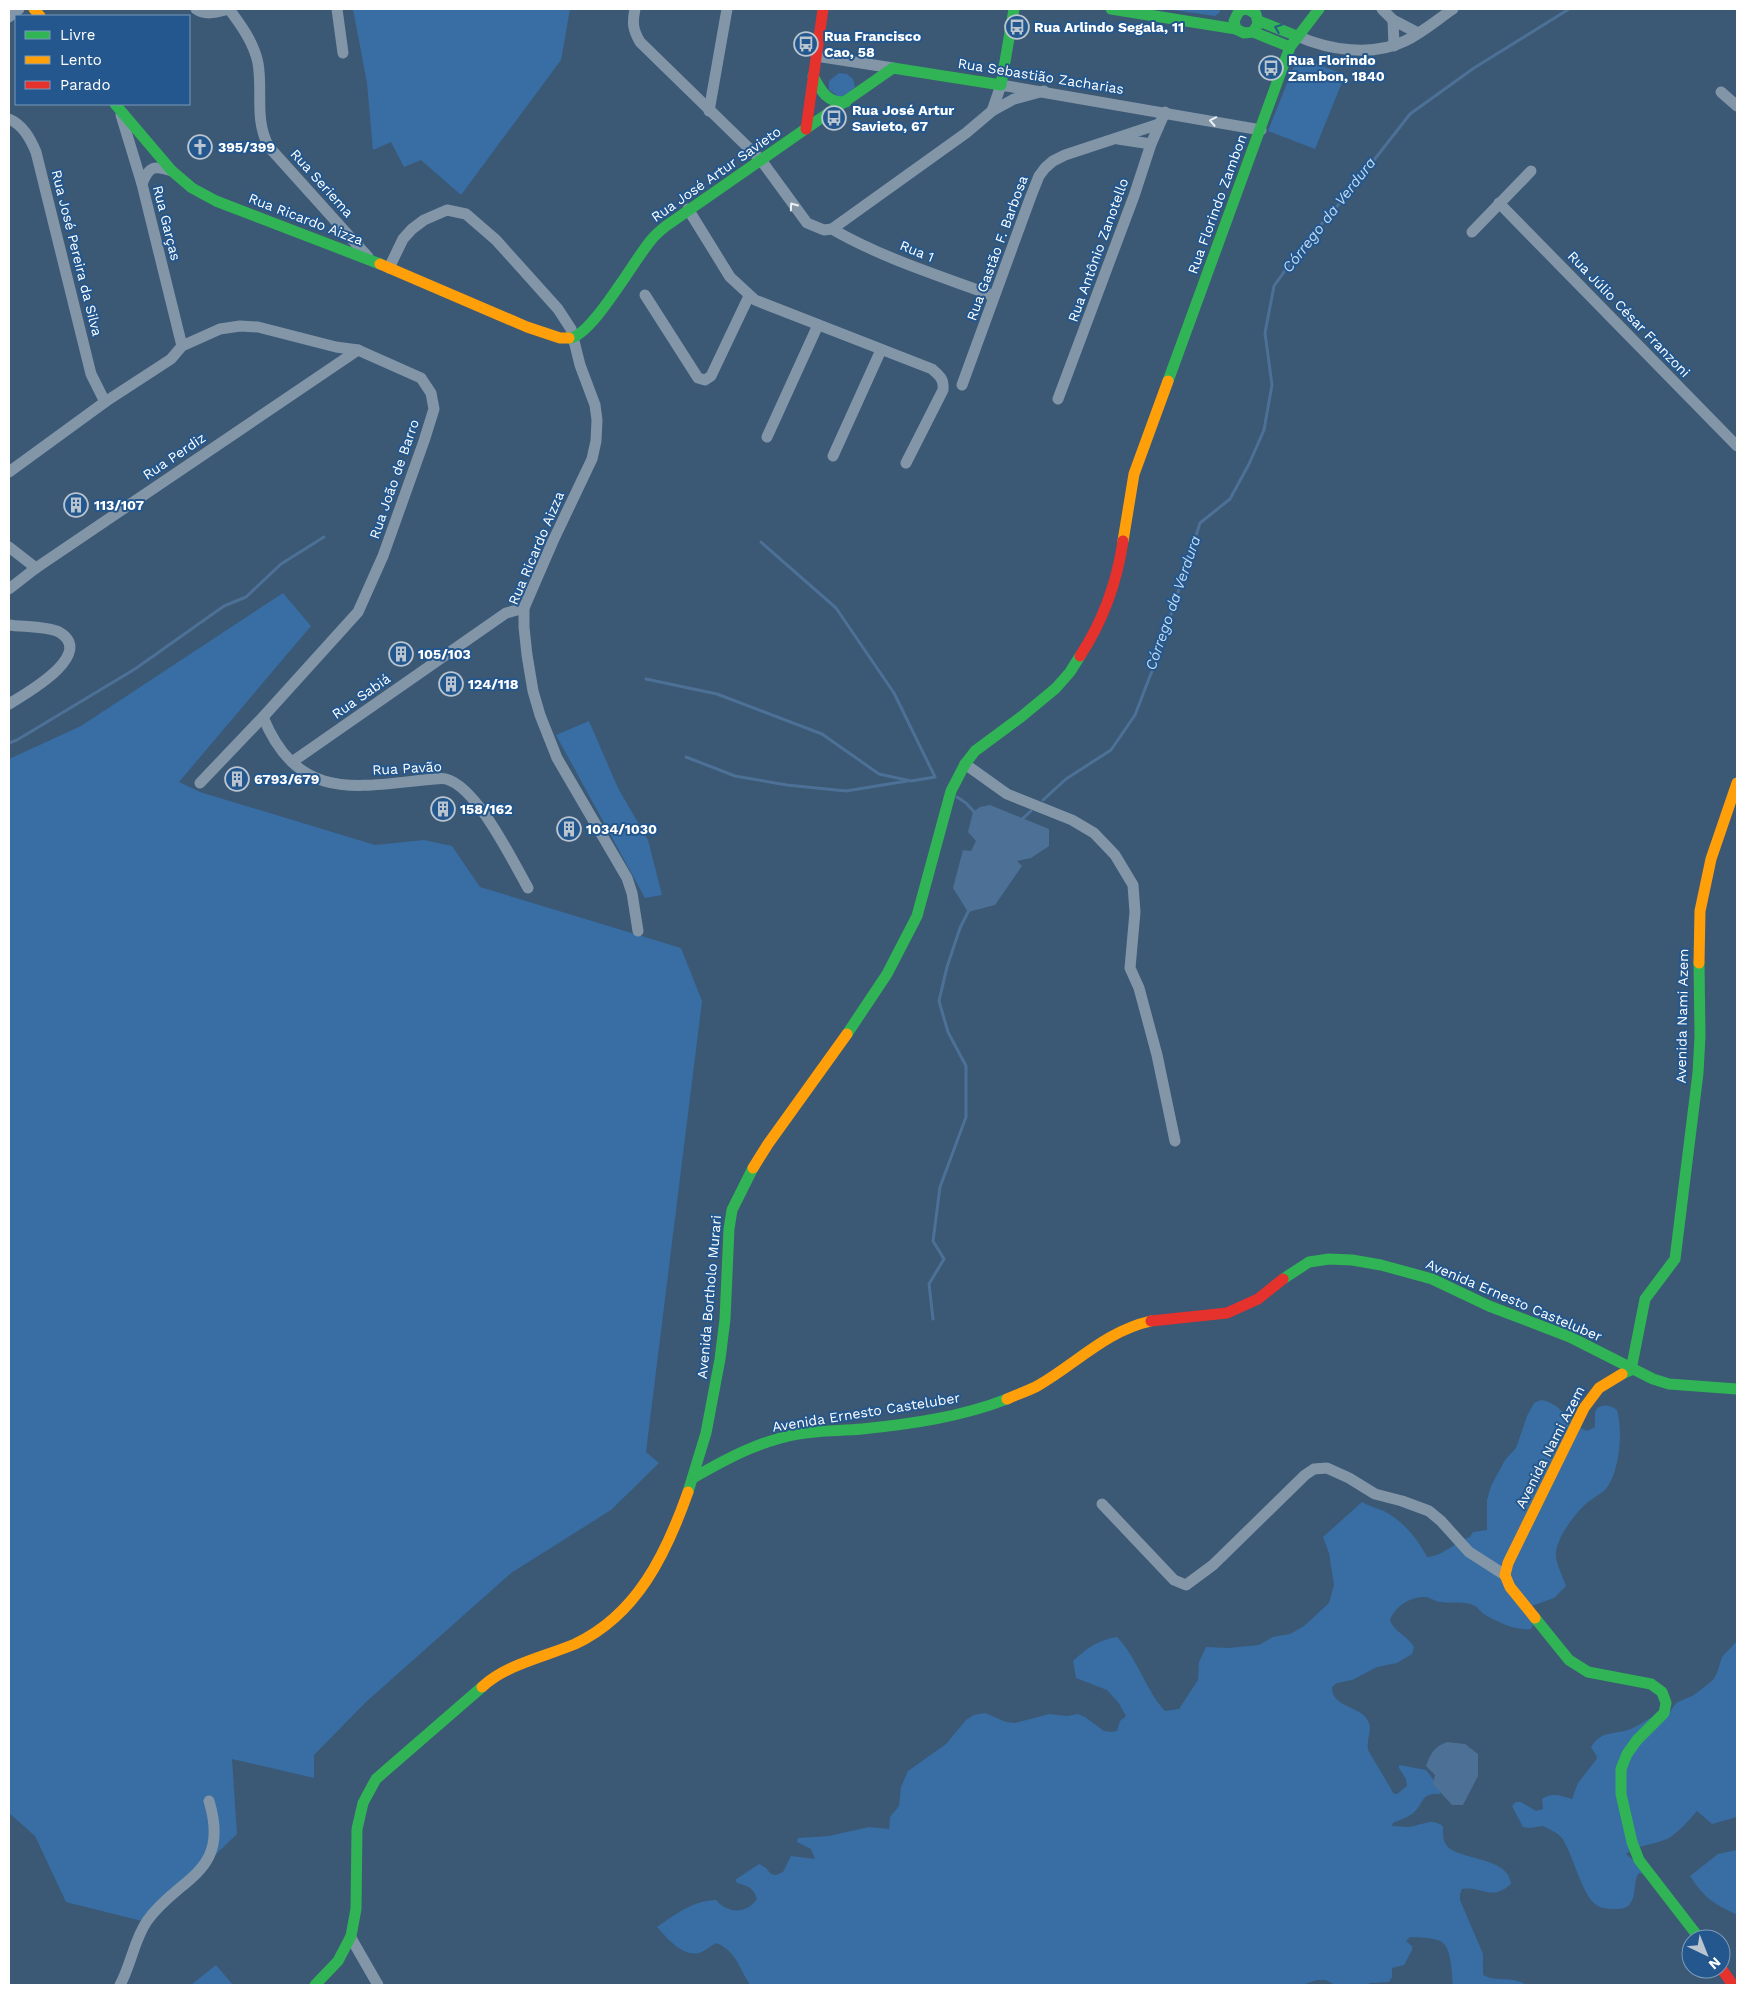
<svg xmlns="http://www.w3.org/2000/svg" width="1746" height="1994" viewBox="0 0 1746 1994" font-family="'Work Sans',sans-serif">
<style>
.green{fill:#386ea3}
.water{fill:#4d7196}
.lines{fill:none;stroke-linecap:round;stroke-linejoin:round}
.stream{stroke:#4d7196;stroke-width:3}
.street{stroke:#8296a8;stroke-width:11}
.fast{stroke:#30b455;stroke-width:11}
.slow{stroke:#ff9f0a;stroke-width:11}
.jam{stroke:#e5322d;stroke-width:11}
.oneway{stroke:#245c8a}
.oneway2{stroke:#eceff2}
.labels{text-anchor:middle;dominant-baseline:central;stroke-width:4;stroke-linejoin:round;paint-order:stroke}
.poi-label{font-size:14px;font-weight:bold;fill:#fff;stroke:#23578d;text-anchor:start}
.street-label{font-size:14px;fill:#fff;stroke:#23578d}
.water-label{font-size:15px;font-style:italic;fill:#bed9f2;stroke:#23578d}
</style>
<rect width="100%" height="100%" fill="#3b5875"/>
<g class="green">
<polygon points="353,9 570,9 561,60 461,195 421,160 404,167 391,142 373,150 367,83"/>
<polygon points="1166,9 1221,9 1219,13 1215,16"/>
<polygon points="1298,56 1345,75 1315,149 1268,131"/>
<polygon points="839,73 847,74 853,79 855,87 843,99 829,90 829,81"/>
<polygon points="283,593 311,626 179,782 200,792 375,845 424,840 452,846 480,887 681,948 702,1001 646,1452 659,1463 611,1510 511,1573 366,1702 314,1755 314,1778 232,1759 237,1834 146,1922 66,1902 35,1836 9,1813 9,759 81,726"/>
<polygon points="589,721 618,788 648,840 662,895 645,898 556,735"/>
<path d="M 1541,1400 C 1562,1403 1569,1424 1587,1431 L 1595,1427 L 1595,1413 L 1597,1408 C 1605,1404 1610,1405 1617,1410 C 1623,1431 1620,1475 1604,1491 C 1599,1495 1593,1498 1588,1502 C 1576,1512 1554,1540 1556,1557 C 1557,1566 1563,1577 1566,1586 L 1554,1598 L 1529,1607 L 1533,1625 L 1531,1629 C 1517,1631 1496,1622 1484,1614 C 1481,1612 1478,1608 1475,1606 C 1464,1600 1453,1604 1441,1602 C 1436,1602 1431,1598 1426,1597 C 1411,1596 1395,1606 1390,1620 C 1394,1632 1408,1636 1414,1647 L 1412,1654 L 1397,1663 L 1377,1667 L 1352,1680 L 1337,1683 L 1332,1687 C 1331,1708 1364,1706 1369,1723 C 1372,1732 1366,1741 1368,1750 L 1394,1794 L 1397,1794 L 1407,1786 L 1406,1779 L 1399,1768 L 1399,1765 L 1426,1770 L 1441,1789 L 1440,1794 C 1420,1792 1424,1805 1412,1814 C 1406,1818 1399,1820 1393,1823 L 1392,1826 C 1397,1826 1403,1827 1408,1827 C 1422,1826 1430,1817 1443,1826 C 1443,1834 1442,1842 1449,1848 C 1464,1860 1509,1858 1511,1884 C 1490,1902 1483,1886 1462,1889 L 1460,1894 L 1460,1900 L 1483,1954 L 1483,1975 C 1497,1983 1511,1975 1526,1985 L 1453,1985 C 1451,1973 1453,1943 1437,1940 C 1429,1937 1419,1938 1410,1937 L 1406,1941 L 1412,1946 L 1412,1950 L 1404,1965 L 1392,1968 L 1392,1977 L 1389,1982 L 1370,1983 L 1367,1985 L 1335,1985 L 1326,1980 L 1317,1980 L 1302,1985 L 749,1985 L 749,1983 C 738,1966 736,1951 716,1943 C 711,1946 705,1951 699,1953 C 682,1957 666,1937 657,1927 C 676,1914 692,1901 716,1900 C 727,1913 746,1915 757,1899 C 753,1888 749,1886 737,1883 L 735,1880 L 759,1864 L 766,1868 L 771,1874 L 776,1875 L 783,1872 L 791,1856 L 815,1859 L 811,1849 L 797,1842 L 798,1838 L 829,1836 L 869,1827 L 889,1829 L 890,1817 L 899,1806 L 901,1787 L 908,1771 L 946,1744 L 966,1720 L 974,1715 L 985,1713 L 1006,1722 L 1015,1723 L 1049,1714 L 1067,1716 L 1078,1714 L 1085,1717 L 1104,1731 L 1112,1732 L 1117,1731 L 1120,1721 L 1126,1716 L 1118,1702 L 1107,1690 L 1076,1678 L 1073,1661 C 1089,1647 1096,1641 1117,1637 C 1138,1659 1145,1689 1165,1711 L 1179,1709 L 1198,1680 L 1199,1662 L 1206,1647 L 1228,1648 L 1259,1645 L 1273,1637 L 1290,1634 L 1304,1626 L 1329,1603 L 1334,1585 L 1329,1553 L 1323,1537 L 1362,1502 C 1369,1506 1377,1508 1384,1511 C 1403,1521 1418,1539 1427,1557 C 1444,1556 1454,1542 1470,1537 L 1473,1532 L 1487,1530 L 1487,1500 L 1491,1486 L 1505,1460 L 1516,1448 L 1527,1416 L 1534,1403 Z"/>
<path d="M 1737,1641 L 1737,1817 L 1712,1824 L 1697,1811 C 1689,1820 1680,1831 1669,1838 C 1655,1845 1636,1845 1626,1854 L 1652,1876 L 1639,1873 C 1632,1882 1638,1897 1628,1906 C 1624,1909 1619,1909 1614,1909 C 1607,1909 1600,1908 1595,1904 C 1582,1894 1573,1855 1562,1838 C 1558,1833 1549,1829 1543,1826 L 1529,1828 L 1523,1827 L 1512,1806 L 1516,1802 L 1521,1802 L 1536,1811 L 1543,1809 L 1542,1799 C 1553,1792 1561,1796 1572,1799 L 1578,1783 L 1596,1760 L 1597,1757 L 1591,1747 C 1603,1728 1617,1736 1633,1728 C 1649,1720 1648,1716 1667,1716 L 1676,1703 L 1694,1695 L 1713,1680 L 1717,1673 L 1722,1657 Z"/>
<path d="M 1737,1850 L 1737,1915 C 1713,1903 1705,1899 1690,1876 L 1718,1854 Z"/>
<polygon points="216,1965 233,1985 191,1985"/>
</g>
<g class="water">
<polygon points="990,805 1049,829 1049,846 1031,858 1017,861 1022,866 995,905 968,912 953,888 963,850 971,851 976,841 968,832 973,812 980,807"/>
<path d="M 1447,1742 L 1465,1744 L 1478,1754 L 1478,1776 L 1463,1805 L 1452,1805 L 1433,1784 L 1435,1775 L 1426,1766 C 1430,1754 1435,1746 1447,1742 Z"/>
</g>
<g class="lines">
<g class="stream">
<polyline points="646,679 717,694 822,734 879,774 911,781 935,777 894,693 836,608 761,542"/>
<polyline points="9,743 17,740 135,669 224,606 246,597 281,564 324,537"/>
<polyline points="686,757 735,776 787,785 846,791 907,781"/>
<polyline points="957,797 966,803 976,814"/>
<polyline points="1043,800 1066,779 1111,750 1135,715 1157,658 1200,523 1230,499 1249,464 1264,430 1272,385 1265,333 1274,286 1303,245 1346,196 1410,114 1474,68 1569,9"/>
<polyline points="1020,821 1031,811"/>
<polyline points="933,1319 929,1284 944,1259 933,1241 940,1187 966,1117 966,1066 948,1032 939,1001 947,967 960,928 969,910"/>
</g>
<g class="street">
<path d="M 196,9 C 206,16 217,12 229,9"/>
<path d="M 229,9 C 241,25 254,43 258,63 C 263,92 254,120 269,147 L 368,257"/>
<polyline points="337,9 343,53"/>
<path d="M 635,9 C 632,23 633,30 640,42 L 761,160 L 807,223 L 824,230 L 832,229 L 966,133 L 992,111 L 1014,99 L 1044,91"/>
<polyline points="1382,9 1393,20 1418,33"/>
<polyline points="9,17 19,9"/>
<polyline points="1393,20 1394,46"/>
<path d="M 1297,36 C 1329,50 1372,57 1405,41 C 1422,33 1438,19 1453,9"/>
<polyline points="816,56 893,68"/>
<polyline points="1721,92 1737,106"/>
<polyline points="709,111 727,9"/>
<polyline points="992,111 1001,85 1261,130"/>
<polyline points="121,115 142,184 182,346"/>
<path d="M 9,119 C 23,125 30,138 36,152 L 91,374 L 105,402"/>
<polyline points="1118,139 1151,144"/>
<path d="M 142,184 C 149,166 154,165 172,171"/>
<polyline points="1499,203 1737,446"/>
<path d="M 688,209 L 730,277 L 755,300 L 932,369 C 940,376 944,379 943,390 L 906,463"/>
<path d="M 832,229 C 882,258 940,276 994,296"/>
<polyline points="1472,232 1531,171"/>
<polyline points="389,268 403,239 412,229 424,220 447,210 466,214 496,240 558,309 571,329 580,365 595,405 597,420 596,441 592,459 553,541 524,608 524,627 527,655 533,691 540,715 557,758 627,878 632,893 638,931"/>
<polyline points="645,295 698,378 705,380 711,376 749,296"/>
<polyline points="962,385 1031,196 1039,176 1045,168 1053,161 1065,155 1159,124"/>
<polyline points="1058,399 1134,196 1151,144 1165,112"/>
<polyline points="767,437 818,325"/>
<polyline points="833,456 881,350"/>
<polyline points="9,472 105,402 171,359 182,346 220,329 240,326 258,327 336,347 358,350 421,378 431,393 434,409 424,441 383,556 358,612 263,717 200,783"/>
<polyline points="9,547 36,568"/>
<polyline points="9,589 36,568 358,350"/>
<path d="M 9,625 C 22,627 47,626 59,632 C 97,654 25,694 9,704"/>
<path d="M 263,717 C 299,804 358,786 434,779 C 438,779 442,778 446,779 C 477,787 512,860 528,888"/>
<polyline points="292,762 506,613 524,608"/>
<polyline points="965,764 1007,794 1072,820 1094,833 1115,855 1133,885 1135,912 1130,968 1139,988 1157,1055 1175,1141"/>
<polyline points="1102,1504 1174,1580 1186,1585 1213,1565 1305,1475 1314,1469 1327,1468 1349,1478 1375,1494 1402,1501 1429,1511 1441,1521 1469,1552 1505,1575"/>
<polyline points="351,1938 378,1985"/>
<path d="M 120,1985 C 131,1965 134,1940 147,1921 C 179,1876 231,1874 209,1801"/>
</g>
<g class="fast">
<polyline points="1111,9 1236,29"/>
<polyline points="1246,9 1239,11 1234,21 1236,29 1244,33 1253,32 1258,24 1256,14 1247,9"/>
<polyline points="1259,21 1297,36"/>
<polyline points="1253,32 1290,47"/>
<path d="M 813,76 C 821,91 827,103 846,102"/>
<polyline points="115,104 172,171 192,188 216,201 380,264"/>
<path d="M 569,338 C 591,338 635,258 652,239 C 656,234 661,230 666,226 L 893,68 L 1001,85 L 1014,9"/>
<polyline points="1168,381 1290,47 1319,9"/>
<polyline points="847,1034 887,974 917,916 951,791 965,764 975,751 1021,717 1056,688 1070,672 1080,656"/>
<polyline points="1283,1279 1309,1262 1329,1259 1352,1260 1381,1265 1432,1279 1489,1306 1570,1337 1653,1379 1669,1384 1737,1389"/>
<polyline points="1622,1374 1631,1370 1645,1299 1675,1259 1698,1073 1700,1036 1699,963"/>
<path d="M 693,1478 C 726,1459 759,1441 798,1434 C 819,1430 841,1431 862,1429 C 911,1424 961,1417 1007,1399"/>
<polyline points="688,1492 706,1433 720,1359 725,1319 729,1229 732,1210 753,1168"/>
<polyline points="1535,1618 1569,1660 1588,1672 1651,1684 1662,1692 1666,1703 1664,1713 1637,1740 1627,1754 1621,1769 1621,1794 1632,1842 1639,1860 1700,1939"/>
<polyline points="315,1985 338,1961 351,1936 356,1909 357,1829 363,1803 376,1779 482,1687"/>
</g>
<g class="slow">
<polyline points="34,9 40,16"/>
<polyline points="380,264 527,327 560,338 569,338"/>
<polyline points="1123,541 1134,474 1168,381"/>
<polyline points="1699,963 1700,911 1711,859 1737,783"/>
<polyline points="753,1168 768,1144 847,1034"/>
<path d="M 1007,1399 C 1017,1394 1029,1391 1039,1385 C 1077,1363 1106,1331 1151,1321"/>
<polyline points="1535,1618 1510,1587 1505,1575 1508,1563 1584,1408 1599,1388 1622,1374"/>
<path d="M 482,1687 C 507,1664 544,1657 575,1644 C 637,1615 666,1554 688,1492"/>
</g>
<g class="jam">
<polyline points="806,129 823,9"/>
<path d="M 1080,656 C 1103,621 1117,582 1123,541"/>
<polyline points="1151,1321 1227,1313 1258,1299 1283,1279"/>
<polyline points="1721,1968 1733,1985"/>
</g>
</g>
<defs><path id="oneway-chevron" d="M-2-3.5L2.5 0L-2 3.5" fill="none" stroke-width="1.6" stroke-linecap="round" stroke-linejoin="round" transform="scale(1.25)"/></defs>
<use class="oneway" href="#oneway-chevron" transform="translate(1278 28) rotate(-159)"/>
<g class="oneway2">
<use href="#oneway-chevron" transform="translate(1213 121) rotate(-169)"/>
<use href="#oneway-chevron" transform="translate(793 206) rotate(-125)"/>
</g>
<defs>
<g id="bus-ring" transform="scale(1.25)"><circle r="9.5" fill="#23578d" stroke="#bac5cf" stroke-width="1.5"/><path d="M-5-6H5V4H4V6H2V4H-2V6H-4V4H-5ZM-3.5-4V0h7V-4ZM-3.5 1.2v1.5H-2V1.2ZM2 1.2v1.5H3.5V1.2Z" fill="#bac5cf"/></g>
<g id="church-ring" transform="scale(1.25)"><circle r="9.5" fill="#23578d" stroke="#bac5cf" stroke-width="1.5"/><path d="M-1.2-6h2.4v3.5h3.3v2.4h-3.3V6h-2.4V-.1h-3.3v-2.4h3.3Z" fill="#bac5cf"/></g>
<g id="building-ring" transform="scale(1.25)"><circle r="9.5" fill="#23578d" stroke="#bac5cf" stroke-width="1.5"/><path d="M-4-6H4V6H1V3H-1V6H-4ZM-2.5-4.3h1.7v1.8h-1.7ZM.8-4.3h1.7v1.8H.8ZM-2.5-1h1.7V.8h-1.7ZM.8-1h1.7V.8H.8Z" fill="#bac5cf"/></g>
</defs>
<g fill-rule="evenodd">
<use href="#bus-ring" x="1017" y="27"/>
<use href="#bus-ring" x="806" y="44"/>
<use href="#bus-ring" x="1271" y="68"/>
<use href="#bus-ring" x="834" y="118"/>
<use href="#church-ring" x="200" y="147"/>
<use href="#building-ring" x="76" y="505"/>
<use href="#building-ring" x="401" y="654"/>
<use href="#building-ring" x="451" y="684"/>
<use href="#building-ring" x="237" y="779"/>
<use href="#building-ring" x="443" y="809"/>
<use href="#building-ring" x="569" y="829"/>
</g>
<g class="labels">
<g class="poi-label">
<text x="1034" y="27">Rua Arlindo Segala, 11</text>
<text x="824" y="36">Rua Francisco<tspan x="824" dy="16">Cao, 58</tspan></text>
<text x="1288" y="60">Rua Florindo<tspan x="1288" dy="16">Zambon, 1840</tspan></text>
<text x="852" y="110">Rua José Artur<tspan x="852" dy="16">Savieto, 67</tspan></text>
<text x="218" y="147">395/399</text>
<text x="94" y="505">113/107</text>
<text x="418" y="654">105/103</text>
<text x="468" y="684">124/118</text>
<text x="254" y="779">6793/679</text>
<text x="460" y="809">158/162</text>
<text x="586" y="829">1034/1030</text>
</g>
<g class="street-label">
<text transform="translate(1041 76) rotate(9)">Rua Sebastião Zacharias</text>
<text transform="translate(716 174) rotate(-35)">Rua José Artur Savieto</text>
<text transform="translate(322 183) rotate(48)">Rua Seriema</text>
<text transform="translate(1217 204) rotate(-70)">Rua Florindo Zambon</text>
<text transform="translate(306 219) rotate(21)">Rua Ricardo Aizza</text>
<text transform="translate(167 223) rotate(76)">Rua Garças</text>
<text transform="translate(997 248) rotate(-70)">Rua Gastão F. Barbosa</text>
<text transform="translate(1098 250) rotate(-70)">Rua Antônio Zanotello</text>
<text transform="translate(917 251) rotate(22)">Rua 1</text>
<text transform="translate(77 253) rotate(76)">Rua José Pereira da Silva</text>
<text transform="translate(1629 314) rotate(46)">Rua Júlio César Franzoni</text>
<text transform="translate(174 456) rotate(-34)">Rua Perdiz</text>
<text transform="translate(394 479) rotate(-71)">Rua João de Barro</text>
<text transform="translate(536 548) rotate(-67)">Rua Ricardo Aizza</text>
<text transform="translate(361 696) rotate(-35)">Rua Sabiá</text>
<text transform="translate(407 768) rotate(-3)">Rua Pavão</text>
<text transform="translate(1682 1016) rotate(-89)">Avenida Nami Azem</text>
<text transform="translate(709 1297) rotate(-85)">Avenida Bortholo Murari</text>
<text transform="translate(1514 1300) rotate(23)">Avenida Ernesto Casteluber</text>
<text transform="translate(866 1412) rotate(-9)">Avenida Ernesto Casteluber</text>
<text transform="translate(1550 1447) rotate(-63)">Avenida Nami Azem</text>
</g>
<g class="water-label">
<text transform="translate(1329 215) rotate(-52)">Córrego da Verdura</text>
<text transform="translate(1173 603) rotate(-71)">Córrego da Verdura</text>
</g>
</g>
<rect width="1746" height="1994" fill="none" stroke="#ffffff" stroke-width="20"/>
<rect x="15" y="15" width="175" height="90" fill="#23578d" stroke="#7b9abb"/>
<rect x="25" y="31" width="25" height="8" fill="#30b455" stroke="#7b9abb"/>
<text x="60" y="40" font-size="15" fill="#ffffff">Livre</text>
<rect x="25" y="56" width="25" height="8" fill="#ff9f0a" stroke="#7b9abb"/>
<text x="60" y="65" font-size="15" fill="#ffffff">Lento</text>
<rect x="25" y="81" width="25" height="8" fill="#e5322d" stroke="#7b9abb"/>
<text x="60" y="90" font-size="15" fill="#ffffff">Parado</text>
<g transform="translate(1706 1954) rotate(137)"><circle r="24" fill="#23578d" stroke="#7b9abb"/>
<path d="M0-4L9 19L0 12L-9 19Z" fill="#bac5cf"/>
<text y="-8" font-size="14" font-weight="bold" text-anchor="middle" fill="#ffffff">N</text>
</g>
</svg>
